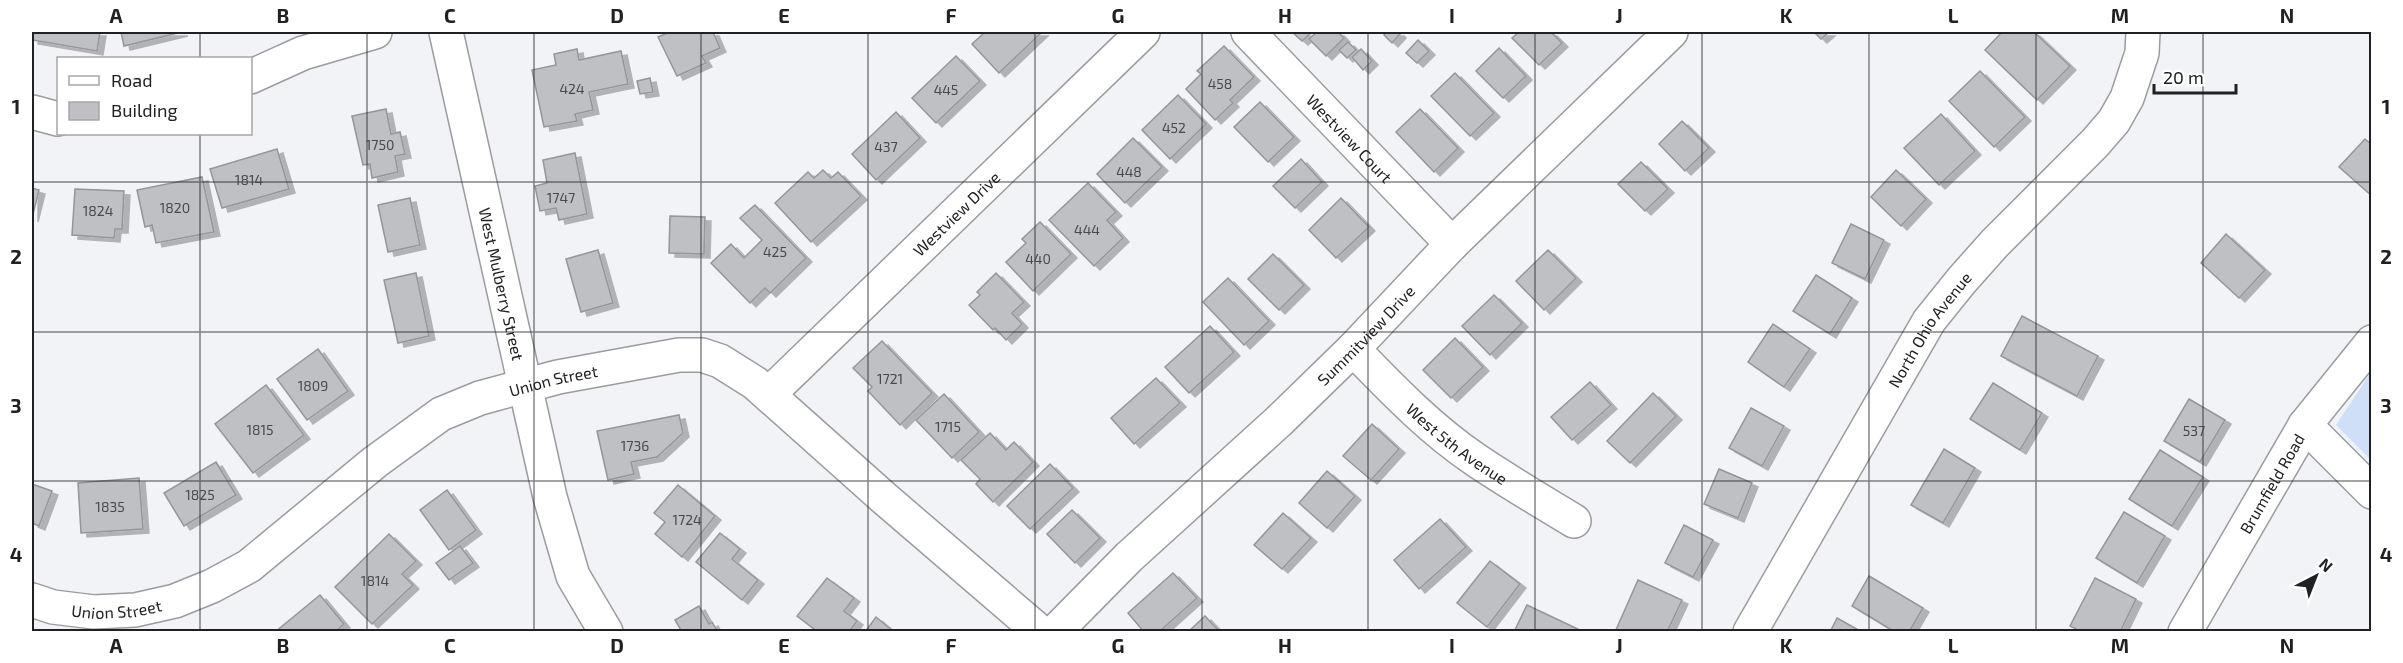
<svg xmlns="http://www.w3.org/2000/svg" width="2403" height="663" viewBox="0 0 2403 663" font-family="'Exo 2',sans-serif">
<style>
.green{fill:#cfdff8}
.building{fill:#bec0c3;stroke:#949699;stroke-width:1.5;filter:url(#shadow)}
.lines{fill:none;stroke-linecap:round;stroke-linejoin:round}
.minor-casing{stroke:#9b9c9f;stroke-width:36}
.minor{stroke:#fff;stroke-width:33}
.grid{fill:none;stroke:#202122;stroke-width:1.5;stroke-opacity:0.55}
.labels{text-anchor:middle;dominant-baseline:central;stroke-width:4.5;stroke-linejoin:round;paint-order:stroke}
.number-label{font-size:14px;fill:#48494a}
.street-label{font-size:16px;fill:#202122;stroke:#fff}
.neatline{fill:none;stroke:#202122;stroke-width:2}
.grid-label{font-size:20px;text-anchor:middle;font-weight:bold;fill:#202122}
</style>
<defs>
<filter id="shadow"><feDropShadow dx="6" dy="4" stdDeviation="0" flood-color="#0004"/></filter>
</defs>
<rect width="100%" height="100%" fill="#f1f3f7"/>
<polygon class="green" points="2371,372 2371,460 2336,425"/>
<g class="building">
<polygon points="33,32 100,32 97,51 32,40"/>
<polygon points="121,32 182,32 124,46"/>
<polygon points="670,32 713,32 720,48 702,56 706,63 677,76 658,37"/>
<polygon points="985,32 1042,32 999,73 972,44"/>
<polygon points="1292,32 1312,32 1302,41"/>
<polygon points="1317,32 1338,32 1344,38 1326,56 1309,39"/>
<polygon points="1387,32 1398,32 1400,34 1392,43 1384,35"/>
<polygon points="1519,32 1551,32 1562,43 1539,65 1512,38"/>
<polygon points="1814,32 1829,32 1821,39"/>
<polygon points="2002,32 2034,32 2070,66 2037,100 1985,50"/>
<polygon points="1418,40 1429,51 1417,63 1406,53"/>
<polygon points="1348,42 1356,50 1347,58 1339,50"/>
<polygon points="1224,46 1254,77 1230,100 1233,103 1215,120 1186,89 1201,74 1197,71"/>
<polygon points="1499,48 1526,76 1503,98 1476,71"/>
<polygon points="577,49 579,60 621,51 628,84 589,92 593,110 575,114 577,121 544,127 532,70 556,65 554,54"/>
<polygon points="1361,49 1372,61 1363,70 1352,57"/>
<polygon points="956,56 980,81 936,123 912,98"/>
<polygon points="1980,71 2025,117 1994,147 1949,101"/>
<polygon points="1455,73 1494,113 1470,136 1431,96"/>
<polygon points="650,78 653,92 640,94 637,81"/>
<polygon points="1178,95 1206,124 1170,159 1142,130"/>
<polygon points="1260,102 1294,137 1268,162 1234,127"/>
<polygon points="386,109 391,134 400,132 405,154 395,156 398,172 372,178 370,164 363,165 352,116"/>
<polygon points="1420,109 1458,148 1434,172 1396,132"/>
<polygon points="896,112 920,138 876,180 852,154"/>
<polygon points="1941,114 1975,151 1939,185 1904,148"/>
<polygon points="1682,121 1709,148 1685,171 1659,144"/>
<polygon points="1133,138 1162,167 1125,203 1097,174"/>
<polygon points="2365,139 2372,145 2372,196 2339,167"/>
<polygon points="277,149 289,189 222,208 210,169"/>
<polygon points="575,153 587,214 559,220 556,208 540,211 535,186 547,183 543,160"/>
<polygon points="1301,159 1322,182 1295,208 1273,186"/>
<polygon points="1641,162 1668,189 1645,211 1618,184"/>
<polygon points="823,170 831,178 838,172 861,196 811,242 775,203 808,172 814,178"/>
<polygon points="1896,170 1926,199 1901,226 1871,197"/>
<polygon points="202,177 214,232 156,243 152,225 145,227 137,190"/>
<polygon points="1088,183 1116,212 1107,220 1123,238 1094,266 1049,220"/>
<polygon points="32,188 39,190 32,218"/>
<polygon points="75,189 124,191 122,229 115,229 114,238 72,235"/>
<polygon points="410,198 420,245 388,252 378,205"/>
<polygon points="1341,198 1369,227 1336,258 1309,230"/>
<polygon points="755,205 806,258 770,293 765,288 750,303 711,263 731,244 744,258 762,240 740,218"/>
<polygon points="670,216 705,217 704,254 669,253"/>
<polygon points="1040,222 1071,254 1033,291 1006,262 1026,243 1022,239"/>
<polygon points="1851,224 1884,240 1865,279 1832,263"/>
<polygon points="2226,234 2265,270 2239,298 2201,263"/>
<polygon points="598,250 613,303 581,312 566,259"/>
<polygon points="1548,250 1576,278 1544,310 1516,281"/>
<polygon points="1273,254 1304,285 1279,310 1248,279"/>
<polygon points="416,273 429,336 398,343 384,280"/>
<polygon points="996,273 1024,302 1012,313 1022,324 1006,340 995,328 993,330 969,305 980,295 977,292"/>
<polygon points="1816,275 1852,298 1830,334 1793,311"/>
<polygon points="1228,278 1269,321 1244,345 1203,302"/>
<polygon points="1494,295 1522,323 1490,355 1462,326"/>
<polygon points="2022,316 2098,356 2077,396 2001,356"/>
<polygon points="1773,324 1810,349 1784,387 1748,362"/>
<polygon points="1210,326 1234,352 1189,393 1165,367"/>
<polygon points="1455,338 1483,367 1451,398 1423,370"/>
<polygon points="882,341 932,393 900,425 868,391 872,387 853,368"/>
<polygon points="318,349 348,391 307,420 277,379"/>
<polygon points="1156,378 1180,403 1134,444 1111,418"/>
<polygon points="1590,382 1611,405 1572,440 1551,417"/>
<polygon points="1993,383 2042,413 2020,450 1970,419"/>
<polygon points="266,385 304,435 253,473 215,424"/>
<polygon points="1653,393 1676,416 1630,463 1607,441"/>
<polygon points="944,394 979,432 952,458 916,420"/>
<polygon points="2189,399 2225,420 2200,462 2164,441"/>
<polygon points="1751,408 1784,426 1762,466 1729,448"/>
<polygon points="679,415 683,433 657,457 631,462 634,474 608,480 597,431"/>
<polygon points="1372,424 1399,449 1371,480 1343,456"/>
<polygon points="990,433 1006,450 1014,442 1033,462 993,502 976,484 980,479 961,460"/>
<polygon points="1944,449 1975,468 1943,523 1911,505"/>
<polygon points="2160,450 2203,477 2172,526 2129,499"/>
<polygon points="216,462 236,495 184,526 164,493"/>
<polygon points="1050,464 1073,488 1030,529 1007,506"/>
<polygon points="1719,469 1752,483 1738,518 1704,504"/>
<polygon points="1327,471 1355,496 1327,528 1299,503"/>
<polygon points="139,478 143,529 81,533 78,483"/>
<polygon points="32,484 52,491 39,526 32,523"/>
<polygon points="678,485 715,516 682,557 655,534 665,522 654,513"/>
<polygon points="447,490 476,530 449,550 420,510"/>
<polygon points="1072,510 1100,538 1075,563 1047,534"/>
<polygon points="2124,512 2165,536 2137,583 2096,558"/>
<polygon points="1283,513 1311,538 1282,569 1254,545"/>
<polygon points="1440,519 1466,547 1419,589 1394,560"/>
<polygon points="1684,525 1713,540 1693,577 1665,563"/>
<polygon points="720,533 740,549 732,559 758,580 742,600 696,562"/>
<polygon points="389,534 416,561 402,574 413,585 372,624 335,587"/>
<polygon points="460,546 473,563 449,580 436,563"/>
<polygon points="1490,561 1520,584 1487,627 1457,603"/>
<polygon points="1173,573 1197,598 1159,632 1144,632 1128,613"/>
<polygon points="1869,576 1923,608 1909,632 1895,632 1852,606"/>
<polygon points="827,578 854,598 844,611 857,621 849,632 818,632 797,616"/>
<polygon points="2095,578 2136,599 2120,632 2082,632 2070,626"/>
<polygon points="1638,580 1682,600 1667,632 1615,632"/>
<polygon points="320,595 344,624 335,632 275,632"/>
<polygon points="1527,605 1584,632 1514,632"/>
<polygon points="699,606 709,624 712,622 718,632 682,632 675,620"/>
<polygon points="1205,616 1220,632 1188,632"/>
<polygon points="876,617 894,632 865,632"/>
<polygon points="1837,618 1862,632 1830,632"/>
</g>
<g class="lines">
<g class="minor-casing">
<g id="minor">
<path id="s1" d="M 446,32 L 550,497 L 573,576 L 606,632"/>
<path id="s2" d="M 1248,32 L 1452,244"/>
<polyline points="250,77 303,53 375,32"/>
<polyline points="32,112 58,119"/>
<path id="s3" d="M 1353,349 C 1391,388 1430,429 1476,460 C 1507,481 1541,501 1574,521"/>
<path id="s4" d="M 769,394 L 1143,32"/>
<polyline points="2305,425 2372,492"/>
<path id="s5" d="M 32,600 L 53,607 L 94,612 L 135,610 L 175,601 L 212,586 L 249,566 L 375,462 L 441,414 L 480,398 L 558,377 L 679,355 L 702,355 L 720,361 L 755,383 L 884,498 L 1040,632"/>
<path id="s6" d="M 1055,632 L 1129,557 L 1279,421 L 1353,349 L 1452,244 L 1671,32"/>
<path id="s7" d="M 1750,632 L 1929,321 L 1962,280 L 1995,243 L 2095,143 L 2114,121 L 2127,98 L 2142,53 L 2143,32"/>
<path id="s8" d="M 2185,632 L 2305,425 L 2372,342"/>
</g>
</g>
<use href="#minor" class="minor"/>
</g>
<path class="grid" d="M 200,32 L 200,58M 367,32 L 367,632M 534,32 L 534,632M 701,32 L 701,632M 868,32 L 868,632M 1035,32 L 1035,632M 1202,32 L 1202,632M 1368,32 L 1368,632M 1535,32 L 1535,632M 1702,32 L 1702,632M 1869,32 L 1869,632M 2036,32 L 2036,632M 2203,32 L 2203,632M 200,134 L 200,632M 32,182 L 2372,182M 32,332 L 2372,332M 32,481 L 2372,481"/>
<g class="labels">
<g class="number-label">
<text x="1220" y="83">458</text>
<text x="572" y="88">424</text>
<text x="946" y="89">445</text>
<text x="1174" y="127">452</text>
<text x="380" y="144">1750</text>
<text x="886" y="146">437</text>
<text x="1129" y="171">448</text>
<text x="249" y="179">1814</text>
<text x="561" y="197">1747</text>
<text x="175" y="207">1820</text>
<text x="98" y="210">1824</text>
<text x="1087" y="229">444</text>
<text x="775" y="251">425</text>
<text x="1038" y="258">440</text>
<text x="890" y="378">1721</text>
<text x="313" y="385">1809</text>
<text x="948" y="426">1715</text>
<text x="260" y="429">1815</text>
<text x="2194" y="430">537</text>
<text x="635" y="445">1736</text>
<text x="200" y="494">1825</text>
<text x="110" y="506">1835</text>
<text x="687" y="519">1724</text>
<text x="375" y="580">1814</text>
</g>
<g class="street-label">
<text stroke="none"><textPath href="#s2" startOffset="147">Westview Court</textPath></text>
<text stroke="none"><textPath href="#s4" startOffset="260">Westview Drive</textPath></text>
<text stroke="none"><textPath href="#s1" startOffset="258">West Mulberry Street</textPath></text>
<text stroke="none"><textPath href="#s7" startOffset="352">North Ohio Avenue</textPath></text>
<text stroke="none"><textPath href="#s6" startOffset="430">Summitview Drive</textPath></text>
<text stroke="none"><textPath href="#s5" startOffset="590">Union Street</textPath></text>
<text stroke="none"><textPath href="#s3" startOffset="141">West 5th Avenue</textPath></text>
<text stroke="none"><textPath href="#s8" startOffset="172">Brumfield Road</textPath></text>
<text stroke="none"><textPath href="#s5" startOffset="86">Union Street</textPath></text>
</g>
</g>
<rect width="2403" height="663" fill="none" stroke="#ffffff" stroke-width="66"/>
<rect x="57" y="57" width="195" height="78" fill="#ffffff" stroke="#a6a6a7" stroke-width="1.5"/>
<rect x="69" y="76" width="30" height="9" fill="#ffffff" stroke="#a6a6a7" stroke-width="1.5"/>
<text x="111" y="87" font-size="18" fill="#202122">Road</text>
<rect x="69" y="102" width="30" height="18" fill="#bec0c3" stroke="#a6a6a7" stroke-width="1.5"/>
<text x="111" y="117" font-size="18" fill="#202122">Building</text>
<g transform="translate(2316 576) rotate(42)" stroke="#ffffff" stroke-width="4.5" paint-order="stroke">
<path d="M0-4.5L10 22L0 15L-10 22Z" fill="#202122"/>
<text y="-9" font-size="16" font-weight="bold" text-anchor="middle" fill="#202122">N</text>
</g>
<path d="M2154 84v9h82v-9" fill="none" stroke="#202122" stroke-width="3"/>
<text x="2163" y="84" font-size="18" fill="#202122" stroke="#ffffff" stroke-width="4.5" paint-order="stroke">20 m</text>
<rect x="33" y="33" width="2337" height="597" class="neatline"/>
<g class="grid-label">
<text x="116" y="23">A</text>
<text x="283" y="23">B</text>
<text x="450" y="23">C</text>
<text x="617" y="23">D</text>
<text x="784" y="23">E</text>
<text x="951" y="23">F</text>
<text x="1118" y="23">G</text>
<text x="1285" y="23">H</text>
<text x="1452" y="23">I</text>
<text x="1619" y="23">J</text>
<text x="1786" y="23">K</text>
<text x="1953" y="23">L</text>
<text x="2120" y="23">M</text>
<text x="2287" y="23">N</text>
<text x="16" y="114">1</text>
<text x="2386" y="114">1</text>
<text x="16" y="264">2</text>
<text x="2386" y="264">2</text>
<text x="16" y="413">3</text>
<text x="2386" y="413">3</text>
<text x="16" y="562">4</text>
<text x="2386" y="562">4</text>
<text x="116" y="653">A</text>
<text x="283" y="653">B</text>
<text x="450" y="653">C</text>
<text x="617" y="653">D</text>
<text x="784" y="653">E</text>
<text x="951" y="653">F</text>
<text x="1118" y="653">G</text>
<text x="1285" y="653">H</text>
<text x="1452" y="653">I</text>
<text x="1619" y="653">J</text>
<text x="1786" y="653">K</text>
<text x="1953" y="653">L</text>
<text x="2120" y="653">M</text>
<text x="2287" y="653">N</text>
</g>
</svg>
